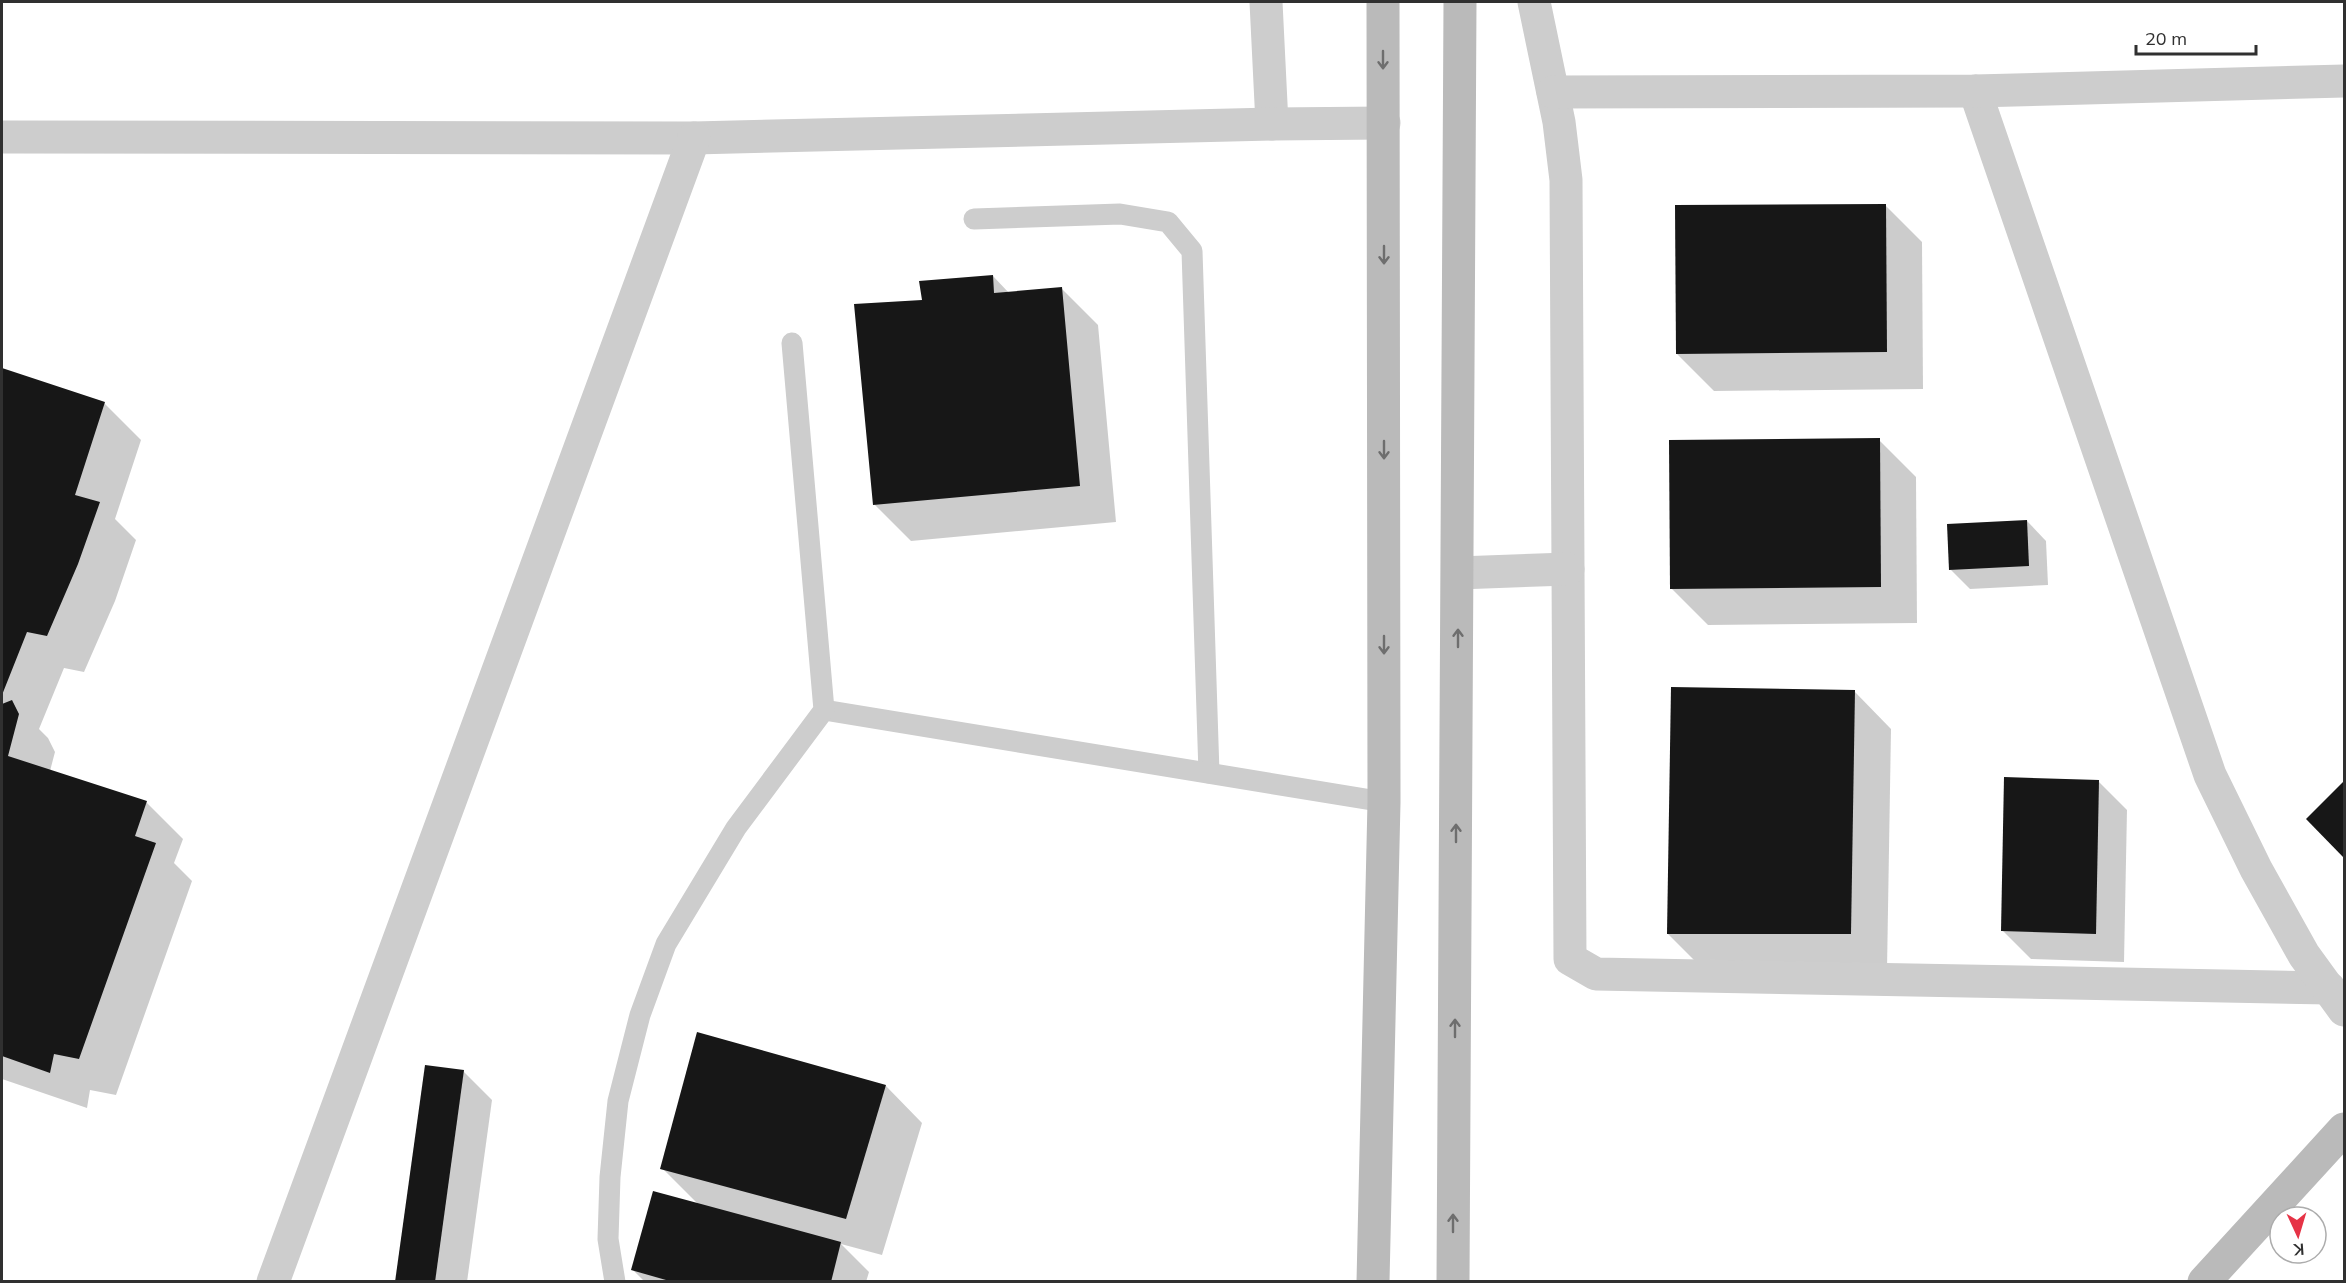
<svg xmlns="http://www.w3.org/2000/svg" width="2346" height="1283" viewBox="0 0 2346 1283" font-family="Mulish,sans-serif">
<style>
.shadow{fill:#0003}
.building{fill:#171717}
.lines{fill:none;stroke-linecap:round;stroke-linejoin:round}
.service{stroke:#cdcdcd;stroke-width:21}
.minor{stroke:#cdcdcd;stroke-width:33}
.secondary{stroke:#bababa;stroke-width:33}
.oneway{stroke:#6e6e6e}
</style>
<rect width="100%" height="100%" fill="#fff"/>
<g class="shadow">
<polygon points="1885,205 1922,242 1923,389 1714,391 1677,354"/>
<polygon points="993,276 1009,293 1061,288 1098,325 1116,522 911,541 874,504 924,301"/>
<polygon points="2,370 104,403 141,440 115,519 136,540 115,601 84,672 64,668 39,729 48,738 55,752 50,771 146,802 183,839 174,863 192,881 116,1095 90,1090 87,1108 2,1079"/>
<polygon points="1879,440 1916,477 1917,623 1708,625 1671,588"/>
<polygon points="2027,521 2046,541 2048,585 1970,589 1951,570"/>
<polygon points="1855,692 1891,729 1887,970 1705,971 1668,934"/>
<polygon points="2099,782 2127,810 2124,962 2031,959 2002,930"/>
<polygon points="2344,784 2344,855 2308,819"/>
<polygon points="463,1071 492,1100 467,1282 396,1282"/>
<polygon points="886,1086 922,1123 882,1255 841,1244 869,1272 866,1282 645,1282 633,1270 699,1205 662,1168"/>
</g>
<g class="building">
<polygon points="1886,204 1887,352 1676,354 1675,205"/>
<polygon points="993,275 994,293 1062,287 1080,486 873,505 854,304 922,300 919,281"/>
<polygon points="2,368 105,402 75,495 100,502 78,564 47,636 27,632 2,695"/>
<polygon points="1880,438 1881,587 1670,589 1669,440"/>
<polygon points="2027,520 2029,566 1949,570 1947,524"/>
<polygon points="1671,687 1855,690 1851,934 1667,934"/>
<polygon points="12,700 19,714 8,756 147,801 135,836 156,843 79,1059 54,1054 50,1073 2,1056 2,704"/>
<polygon points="2004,777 2099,780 2096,934 2001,931"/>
<polygon points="2344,781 2344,858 2306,819"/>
<polygon points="697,1032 886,1085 846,1219 660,1169"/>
<polygon points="425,1065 464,1070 435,1282 395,1282"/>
<polygon points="653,1191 841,1242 831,1282 673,1282 631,1270"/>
</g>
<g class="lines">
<g class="service">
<polyline points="974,219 1120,214 1168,222 1192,251 1209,773"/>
<polyline points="824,710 1384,802"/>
<polyline points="615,1282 608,1239 610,1177 618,1101 640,1015 666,944 736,828 824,710 792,343"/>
</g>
<g class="minor">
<polyline points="1266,2 1272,124"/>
<polyline points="1534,2 1559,122 1566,180 1570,959 1596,974 2329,988"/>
<polyline points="1975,91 2210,775 2256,869 2304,955 2344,1010"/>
<polyline points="1553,92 1975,91 2344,81"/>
<polyline points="2,137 694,138 1272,124 1384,123"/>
<polyline points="1458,573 1568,569"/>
<polyline points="273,1282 694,138"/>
</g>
<g class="secondary">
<polyline points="1373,1282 1384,802 1383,2"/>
<polyline points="1453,1282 1460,2"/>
<polyline points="2204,1282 2344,1129"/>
</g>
</g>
<defs><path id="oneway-shaft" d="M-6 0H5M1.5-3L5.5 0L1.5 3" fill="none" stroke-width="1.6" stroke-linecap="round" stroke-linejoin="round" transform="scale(1.5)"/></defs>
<g class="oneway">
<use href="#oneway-shaft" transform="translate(1383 60) rotate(90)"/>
<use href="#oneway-shaft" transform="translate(1384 255) rotate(90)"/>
<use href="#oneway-shaft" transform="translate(1384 450) rotate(90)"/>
<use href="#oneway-shaft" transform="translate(1458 638) rotate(-90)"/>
<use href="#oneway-shaft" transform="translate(1384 645) rotate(90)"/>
<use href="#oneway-shaft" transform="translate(1456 833) rotate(-90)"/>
<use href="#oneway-shaft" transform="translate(1455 1028) rotate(-90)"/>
<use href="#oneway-shaft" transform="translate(1453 1223) rotate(-90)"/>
</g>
<rect width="2346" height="1283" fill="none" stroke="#303030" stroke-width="6"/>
<g transform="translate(2298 1235) rotate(176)"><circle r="28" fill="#ffffff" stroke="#acacac" stroke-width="1.5"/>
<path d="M0-4.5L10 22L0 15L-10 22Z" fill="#e63346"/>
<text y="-9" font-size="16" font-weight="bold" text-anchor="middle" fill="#303030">K</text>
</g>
<path d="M2136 45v9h120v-9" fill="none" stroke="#303030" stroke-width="3"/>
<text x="2145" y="45" font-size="18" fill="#303030" stroke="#ffffff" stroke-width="4.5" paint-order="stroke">20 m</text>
</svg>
